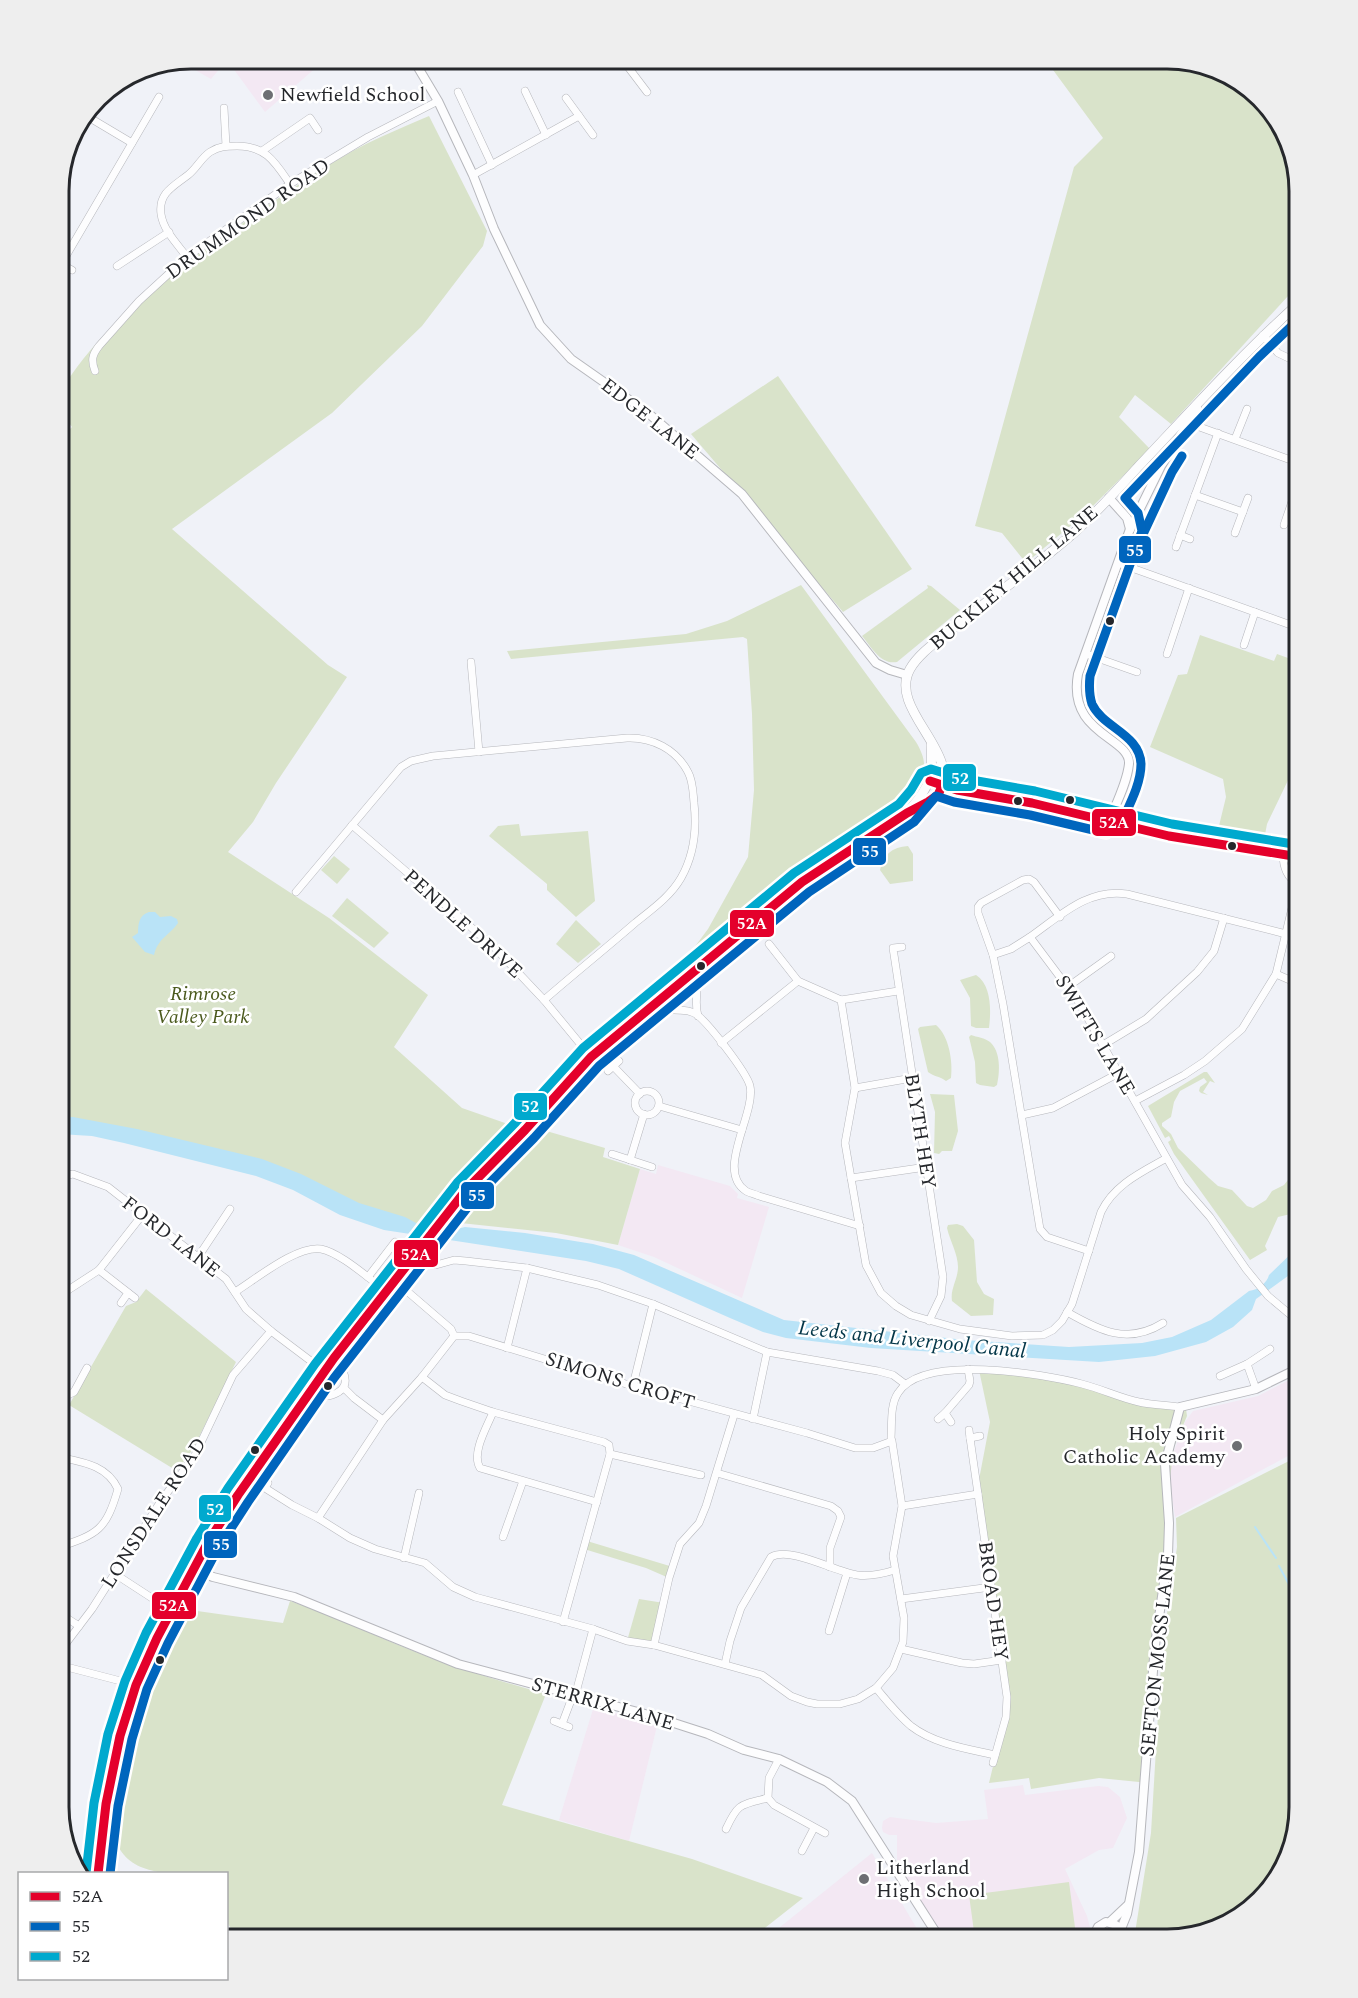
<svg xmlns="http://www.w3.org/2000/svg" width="1358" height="1998" viewBox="0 0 1358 1998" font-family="Spectral,serif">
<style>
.education{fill:#f3e8f3}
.green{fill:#d9e3ca}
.water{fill:#b9e3f7}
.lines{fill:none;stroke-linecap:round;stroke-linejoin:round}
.stream{stroke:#b9e3f7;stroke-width:2}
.minor-casing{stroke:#b6b7bc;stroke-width:8}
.tertiary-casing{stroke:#b6b7bc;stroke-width:10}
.secondary-casing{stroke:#b6b7bc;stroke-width:10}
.minor{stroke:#fdfdfe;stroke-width:7}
.tertiary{stroke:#fdfdfe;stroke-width:8}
.secondary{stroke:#fdfdfe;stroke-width:9}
.bus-1-casing{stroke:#fff;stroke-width:14}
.bus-2-casing{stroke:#fff;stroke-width:14}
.bus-3-casing{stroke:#fff;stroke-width:14}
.bus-1{stroke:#e4002b;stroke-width:9}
.bus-2{stroke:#0065bd;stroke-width:9}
.bus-3{stroke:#00a9ce;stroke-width:9}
.poi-dot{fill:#6d6f73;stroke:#fff;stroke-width:2}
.bus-dot{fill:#26282c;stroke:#fff;stroke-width:2}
.labels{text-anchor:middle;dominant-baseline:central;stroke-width:5;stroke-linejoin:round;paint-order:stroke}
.poi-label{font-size:20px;fill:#26282c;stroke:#fff;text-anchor:start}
.street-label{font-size:20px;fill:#26282c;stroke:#fff}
.park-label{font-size:20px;font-style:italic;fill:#4b5a1d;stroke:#fff}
.water-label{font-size:21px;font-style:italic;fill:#033648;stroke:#fff}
.rim{fill:none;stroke:#26282c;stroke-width:3}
.line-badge{stroke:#fff;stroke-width:2}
.badge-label{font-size:16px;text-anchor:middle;font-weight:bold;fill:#fff}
</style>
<rect width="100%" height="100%" fill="#f0f2f8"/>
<g class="education">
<polygon points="191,59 326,59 265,112 227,60 211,79 179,61"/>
<polygon points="658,1165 730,1186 738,1194 737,1198 769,1207 742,1298 654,1257 618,1245 640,1169 656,1174"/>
<polygon points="1299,1375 1299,1450 1175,1517 1170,1484 1171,1459 1185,1422 1193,1411 1258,1396"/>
<polygon points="594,1706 657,1726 629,1841 559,1820"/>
<polygon points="1023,1785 1025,1795 1098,1786 1108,1787 1120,1797 1127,1818 1113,1848 1099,1850 1065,1869 1087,1916 1090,1927 1087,1939 942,1939 897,1869 897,1835 889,1835 883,1832 882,1828 883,1821 890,1817 936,1823 988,1819 984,1790"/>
<polygon points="872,1853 923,1939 765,1939 769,1936"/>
</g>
<g class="green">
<polygon points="1045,59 1175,59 1234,76 1282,125 1299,191 1299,284 1171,424 1135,395 1119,417 1150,449 1087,512 1026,563 1002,533 975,526 1074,167 1103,138"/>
<path d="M 429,116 L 487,231 L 483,246 L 422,326 L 332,413 L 172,529 L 328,665 L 347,677 L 276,783 L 253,822 L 228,852 L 329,918 L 428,995 L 394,1047 L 462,1108 L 525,1130 L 422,1232 L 300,1184 L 59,1125 L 59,423 L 66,433 L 72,427 L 61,412 L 60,408 L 69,396 L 64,386 C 108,317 183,264 250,218 C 287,192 325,165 366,144 C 386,134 408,125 429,116 Z"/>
<polygon points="778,376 912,569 843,612 691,434"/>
<path d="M 801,585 L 916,742 C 928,762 926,773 915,793 L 811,867 L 664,988 L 708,929 L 748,857 L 754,790 L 752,714 L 747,639 L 743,637 L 511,659 L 507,651 L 686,634 L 727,621 Z"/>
<path d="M 927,585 L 931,586 L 960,610 L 897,662 C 881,665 872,648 862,636 L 928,588 Z"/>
<polygon points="1200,635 1274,661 1277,654 1299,662 1299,775 1292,772 1267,824 1264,840 1217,834 1226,797 1223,779 1150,747 1178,675 1187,674"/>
<polygon points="519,824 521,836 588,831 595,901 576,917 547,890 547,884 489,836 498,826"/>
<path d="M 908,846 L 913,854 L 913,881 L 890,884 L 880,870 C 883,855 892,847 908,846 Z"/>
<polygon points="334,856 350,869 337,884 321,870"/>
<polygon points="347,898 389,933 374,948 332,916"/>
<polygon points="576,920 601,944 578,963 556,944"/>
<path d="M 976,975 C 992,985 991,1012 989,1028 L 976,1028 L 971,1026 L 970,998 L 960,980 Z"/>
<path d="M 936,1025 C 949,1036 953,1061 951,1078 L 946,1081 C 940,1076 934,1077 928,1072 L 918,1029 L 920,1027 Z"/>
<path d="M 971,1035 C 977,1037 985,1038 990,1042 C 1001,1052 1000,1072 997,1085 L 994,1087 L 980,1085 L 976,1083 L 975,1062 L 969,1037 Z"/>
<polygon points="1204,1072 1207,1072 1215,1083 1210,1081 1203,1092 1208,1095 1201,1093 1199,1091 1200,1087 1207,1082 1204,1078 1180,1091 1174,1102 1171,1117 1162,1123 1162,1126 1171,1134 1178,1148 1209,1178 1218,1186 1232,1190 1247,1206 1253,1208 1266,1200 1272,1191 1284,1185 1299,1166 1299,1212 1278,1217 1265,1246 1267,1250 1250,1260 1174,1154 1168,1142 1171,1140 1169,1136 1165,1138 1148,1106"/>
<polygon points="930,1094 954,1095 958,1131 952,1151 942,1151 939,1154 934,1153 935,1112"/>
<polygon points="536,1128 605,1148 603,1157 640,1169 618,1245 556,1233 451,1222"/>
<path d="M 957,1224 L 963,1226 L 974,1240 L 977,1282 L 984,1294 L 994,1299 L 993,1315 L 971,1316 L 952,1301 C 950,1289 958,1279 958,1267 C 958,1254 950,1241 947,1228 L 948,1225 Z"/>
<polygon points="146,1289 236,1362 193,1449 177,1471 69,1405 126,1306 136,1302"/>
<polygon points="979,1370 1038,1374 1110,1393 1186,1409 1187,1416 1174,1447 1169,1486 1149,1783 1099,1778 1031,1789 1029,1778 989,1783 1007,1708 977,1490 990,1422"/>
<polygon points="1299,1456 1299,1807 1282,1874 1233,1922 1167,1939 1134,1939 1151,1833 1162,1648 1177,1547 1176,1518"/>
<polygon points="587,1541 673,1567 669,1578 646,1568 584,1549"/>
<polygon points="639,1599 664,1603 654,1645 627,1641"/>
<path d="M 290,1601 C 338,1618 384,1640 431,1658 C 469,1672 507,1683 546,1694 L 502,1805 L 692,1859 L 803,1898 L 751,1939 L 237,1939 L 227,1922 L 226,1874 C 184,1873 119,1884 113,1827 L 129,1743 L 147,1682 L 183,1609 L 283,1623 Z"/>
<polygon points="1069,1882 1076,1935 1045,1939 975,1939 969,1895"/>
</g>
<g class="water">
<path d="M 149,912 L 155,912 L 160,917 L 171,916 L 177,919 L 178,923 C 169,936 158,938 154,955 L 145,952 L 132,937 L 138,933 C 138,924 139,915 149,912 Z"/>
<path d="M 59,1117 L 73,1117 L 137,1129 L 262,1159 L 301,1174 L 359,1203 L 405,1217 L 427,1229 L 445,1232 L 465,1227 L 525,1233 L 593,1244 L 634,1255 L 784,1320 L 965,1340 L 1069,1347 L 1142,1343 L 1172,1337 L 1211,1320 L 1249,1291 C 1258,1290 1267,1283 1269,1275 L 1299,1246 L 1299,1268 L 1256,1299 L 1252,1310 L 1233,1327 L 1206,1342 L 1155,1356 L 1099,1362 L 871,1348 L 786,1338 L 763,1332 L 730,1318 L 619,1269 L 586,1261 L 384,1230 L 340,1215 L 293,1190 L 256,1176 L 124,1143 L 92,1136 L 59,1134 Z"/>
</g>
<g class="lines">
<g class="stream">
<polyline points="1255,1527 1276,1558"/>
<polyline points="1279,1566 1299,1603"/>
</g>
<g class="minor-casing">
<g id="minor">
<polyline points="622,59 647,92"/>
<polyline points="419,66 436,59"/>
<polyline points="525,91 546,135"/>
<polyline points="458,92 492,165"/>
<polyline points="566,98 593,135"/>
<polyline points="224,108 226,146"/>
<polyline points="85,115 132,143"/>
<polyline points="262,151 310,118 318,130"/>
<polyline points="473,175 579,116"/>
<path d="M 187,257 C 178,245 163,230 161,214 C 158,193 174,186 188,175 C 197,168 201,158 210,152 C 219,146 227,146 237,146 C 266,146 275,162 290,184"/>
<polyline points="59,263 66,256 159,97"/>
<polyline points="59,263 72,270"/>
<polyline points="117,266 169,232"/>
<polyline points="59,307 63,309 60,321"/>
<polyline points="1263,335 1278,353 1299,363"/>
<path d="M 95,371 C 91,360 92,355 99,346 L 139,301 L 187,257 L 290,184 L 368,137 L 438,101"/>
<polyline points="1183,421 1299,463"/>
<polyline points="1235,439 1247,409"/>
<polyline points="1195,495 1243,512"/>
<polyline points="1284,525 1299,481"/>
<polyline points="1235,533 1248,498"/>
<polyline points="1180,535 1190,539"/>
<polyline points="1176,547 1218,433"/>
<polyline points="1118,563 1299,628"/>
<polyline points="1292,625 1299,606"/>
<polyline points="1244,645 1255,612"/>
<polyline points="1086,654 1137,672"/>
<polyline points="1167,654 1189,588"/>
<polyline points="471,662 479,752"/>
<polyline points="352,825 494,947 544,1000 591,1057"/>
<path d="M 1283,854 C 1283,866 1287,880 1299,883"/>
<path d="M 296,892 L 401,767 L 411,761 L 433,756 L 627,738 C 652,737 676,749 688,772 C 693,781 693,792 694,803 C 697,829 694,855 681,878 C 670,897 651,910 635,923 C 605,949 574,974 544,1000"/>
<polyline points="1060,917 1034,882 1029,879 1023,880 981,903 978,907 978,913 993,955 1003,1004 1040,1229 1047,1237 1089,1251"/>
<path d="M 1286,934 L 1127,894 C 1088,888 1060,916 1030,937 L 1078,1001 L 1182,1185 L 1210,1217 L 1246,1269 L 1268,1296 L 1299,1322"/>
<polyline points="769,944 798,981 841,1000"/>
<polyline points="902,947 893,948 943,1277 941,1296 929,1321"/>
<polyline points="993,955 1011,949 1030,937"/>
<polyline points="1276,974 1299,984"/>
<path d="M 690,976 C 702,991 693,999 698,1016"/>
<polyline points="1069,986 1111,956"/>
<path d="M 661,1000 C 675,1017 679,1006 694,1013 C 705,1018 747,1073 750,1086 C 756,1114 715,1171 746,1191 C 749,1193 755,1194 759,1196 L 860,1226"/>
<path d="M 841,1000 L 855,1088 L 845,1143 L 866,1265 L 881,1293 L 896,1306 L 911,1315 L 960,1329 L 1012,1336 L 1043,1335 L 1053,1330 L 1062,1321 L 1072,1304 L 1101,1212 C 1114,1185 1140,1173 1165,1159"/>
<polyline points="841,1000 898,991"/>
<polyline points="721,1043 798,981"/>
<polyline points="1103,1045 1146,1019 1197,972 1214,951 1224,918"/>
<polyline points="613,1066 640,1094"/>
<polyline points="608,1071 619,1061"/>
<polyline points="855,1088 912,1078"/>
<circle cx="647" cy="1103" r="12"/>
<polyline points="1135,1101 1184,1075 1205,1061 1242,1029 1276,974 1298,883"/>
<polyline points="659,1106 742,1130"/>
<polyline points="1022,1115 1053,1108 1119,1073"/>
<polyline points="612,1154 652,1167"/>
<polyline points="630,1160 644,1114"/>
<polyline points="59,1177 73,1174 108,1187 226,1279 246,1309 271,1331 324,1371"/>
<polyline points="851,1178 926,1167"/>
<polyline points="198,1257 230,1209"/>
<polyline points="436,1265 454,1260 466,1261 527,1268 598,1285 653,1304 767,1352 878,1371 893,1375 905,1384"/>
<polyline points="99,1270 135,1298"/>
<polyline points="368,1277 395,1242"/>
<path d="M 235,1292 C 256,1279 297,1245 321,1249 C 337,1252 360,1271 373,1281"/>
<polyline points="408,1292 451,1329 454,1336"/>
<polyline points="59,1296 99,1270 143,1214"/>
<polyline points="121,1303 128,1293"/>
<path d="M 1067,1312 C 1100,1331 1128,1345 1163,1323"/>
<polyline points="507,1348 527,1268"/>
<polyline points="1247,1364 1256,1389"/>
<polyline points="1220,1376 1247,1364 1270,1349"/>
<polyline points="422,1377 445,1395 461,1401 493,1412 604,1442 609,1445 610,1454 563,1622"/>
<polyline points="633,1385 653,1304"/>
<path d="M 311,1388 L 328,1396 C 353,1390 347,1373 334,1358"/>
<polyline points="344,1388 354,1398 383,1420"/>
<polyline points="59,1392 68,1395 74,1392 87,1368"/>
<path d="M 493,1412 C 487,1427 471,1453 480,1468 L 597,1502"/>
<polyline points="945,1413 969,1385 970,1381 968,1369"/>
<polyline points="753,1419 767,1352"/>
<polyline points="938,1419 945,1413 951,1422"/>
<polyline points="969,1430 970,1438 980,1436"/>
<polyline points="970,1438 1007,1697 1006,1717 993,1763"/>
<path d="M 892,1441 L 873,1448 L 855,1448 L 807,1433 L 626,1384 L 469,1336 L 454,1336 L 422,1377 L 383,1420 L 318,1518 L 350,1538 L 375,1549 L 425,1563 L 453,1587 L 475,1597 L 593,1629 L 627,1641 L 654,1645 L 762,1675 L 791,1696 L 807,1702 L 817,1704 L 840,1704 L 858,1699 L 876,1688 L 893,1668 L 903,1642 L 904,1618 L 893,1556 L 902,1506 L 892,1441 L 891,1438 C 892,1423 890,1405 898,1393 C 923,1353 1043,1374 1082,1384 C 1102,1389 1120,1398 1139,1402 C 1152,1405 1167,1405 1180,1407"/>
<polyline points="610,1454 701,1475"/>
<polyline points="717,1473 831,1506 838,1511 841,1517 830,1548 830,1567"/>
<polyline points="268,1483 265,1488 292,1505 318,1518"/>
<polyline points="902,1506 978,1494"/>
<polyline points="503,1537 523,1481"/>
<path d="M 59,1547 C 98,1534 106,1530 118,1489 C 107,1465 82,1462 59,1457"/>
<polyline points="404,1558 419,1493"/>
<polyline points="115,1574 158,1602"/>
<polyline points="901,1599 991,1587"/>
<polyline points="59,1613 79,1626"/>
<polyline points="829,1631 847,1573"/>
<polyline points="654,1645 669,1578 680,1544 699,1523 706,1506 734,1415"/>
<polyline points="901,1649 962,1663 974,1664 1002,1660"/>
<path d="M 725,1664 L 730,1641 L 741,1608 L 771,1557 C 791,1546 835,1572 857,1575 C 870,1577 882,1574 895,1570"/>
<polyline points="136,1685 59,1665 67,1642 92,1609 161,1501 195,1455 233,1375 271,1331"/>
<path d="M 876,1688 C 887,1701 898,1715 911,1726 C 934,1744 968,1749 995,1755"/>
<polyline points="575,1696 593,1629"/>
<polyline points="554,1721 569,1727"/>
<polyline points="562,1724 573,1695"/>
<polyline points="779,1759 769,1778 768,1798 774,1805 825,1833"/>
<path d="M 726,1829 C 738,1803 740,1805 768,1798"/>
<polyline points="802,1851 814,1828"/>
</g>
</g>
<g class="tertiary-casing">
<g id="tertiary">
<polyline points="413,59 438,101 473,175 494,229 540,325 571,359 648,413 742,494 876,663 890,670 907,675"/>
<polyline points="1109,498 1127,518 1130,529"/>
<polyline points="930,781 957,790 1032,803 1169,836 1228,847 1299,857"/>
<path d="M 1109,821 C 1116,804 1127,783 1129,764 C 1131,737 1067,735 1078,674 L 1130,529 L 1161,466 L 1197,408"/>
<polyline points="193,1569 213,1577 294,1597 458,1664 649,1715 708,1734 744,1750 779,1759 827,1782 852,1801 940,1939"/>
<polyline points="1110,1922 1128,1905"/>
<polyline points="1119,1934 1127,1914 1139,1852 1155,1645 1168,1555 1169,1523 1165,1464 1180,1407 1256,1389 1299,1368"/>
<polyline points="1092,1939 1098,1927 1106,1922 1116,1925 1119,1934"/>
</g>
</g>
<g class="secondary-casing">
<g id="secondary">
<path d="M 911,808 C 931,785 933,776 931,745"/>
<path d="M 98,1874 L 103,1824 L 112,1769 L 136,1685 L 170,1611 L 207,1544 L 238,1495 L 311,1388 L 466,1190 L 525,1130 L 591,1057 L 802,882 L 830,862 L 938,795 C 965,754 887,710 910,669 C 919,653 939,640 953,628 C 994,595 1038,565 1077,530 C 1098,511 1118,489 1137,468 C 1190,412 1242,354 1299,303"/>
</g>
</g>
<use href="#minor" class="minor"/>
<use href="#tertiary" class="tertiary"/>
<use href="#secondary" class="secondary"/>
<g class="bus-1-casing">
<g id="bus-1">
<polyline points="930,781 957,790 1032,803 1169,836 1299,857"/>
<polyline points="98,1874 106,1804 120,1736 136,1685 157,1638 207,1544 238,1495 334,1358 466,1190 525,1130 591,1057 802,882 907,813 928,802 938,795 942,786"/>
</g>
</g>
<g class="bus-2-casing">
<g id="bus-2">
<polyline points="1137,547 1172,472 1182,456"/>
<path d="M 1120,826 C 1128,807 1141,785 1141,764 C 1140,734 1103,728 1092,704 C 1089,695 1089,686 1090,676 L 1142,531 L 1138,513 L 1125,498 L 1259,357 L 1299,319"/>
<polyline points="110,1874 118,1806 132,1739 147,1689 168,1643 217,1550 248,1502 334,1378 475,1198 534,1138 599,1066 809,892 914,822 936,796 954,802 1030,815 1106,833"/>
</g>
</g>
<g class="bus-3-casing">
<polyline id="bus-3" points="86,1873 94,1803 108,1734 125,1681 146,1633 197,1538 228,1488 315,1364 457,1183 516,1122 583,1048 794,873 899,804 911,790 921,773 931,769 960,778 1035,791 1172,824 1299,845"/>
</g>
<use href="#bus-1" class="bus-1"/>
<use href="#bus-2" class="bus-2"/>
<use href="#bus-3" class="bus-3"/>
</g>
<g class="poi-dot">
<circle cx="268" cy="95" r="6"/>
<circle cx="1237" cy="1446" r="6"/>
<circle cx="864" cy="1879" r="6"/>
</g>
<g class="bus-dot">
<circle cx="1110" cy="621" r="5"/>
<circle cx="1070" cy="800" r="5"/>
<circle cx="1018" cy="801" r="5"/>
<circle cx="1232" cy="846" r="5"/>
<circle cx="701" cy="966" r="5"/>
<circle cx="328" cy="1386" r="5"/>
<circle cx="255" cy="1450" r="5"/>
<circle cx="160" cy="1660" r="5"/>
</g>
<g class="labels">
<g class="poi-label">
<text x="280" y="95">Newfield School</text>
<text x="1225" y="1434" text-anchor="end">Holy Spirit<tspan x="1225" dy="23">Catholic Academy</tspan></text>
<text x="876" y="1868">Litherland<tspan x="876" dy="23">High School</tspan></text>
</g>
<g class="street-label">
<text transform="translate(248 219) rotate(-35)">DRUMMOND ROAD</text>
<text transform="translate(650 419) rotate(38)">EDGE LANE</text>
<text transform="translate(1014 578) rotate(-40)">BUCKLEY HILL LANE</text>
<text transform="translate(463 924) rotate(42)">PENDLE DRIVE</text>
<text transform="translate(1095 1035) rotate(59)">SWIFTS LANE</text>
<text transform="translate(920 1131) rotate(81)">BLYTH HEY</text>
<text transform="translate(171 1237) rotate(38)">FORD LANE</text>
<text transform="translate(620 1381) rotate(17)">SIMONS CROFT</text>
<text transform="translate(154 1513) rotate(-57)">LONSDALE ROAD</text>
<text transform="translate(993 1601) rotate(82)">BROAD HEY</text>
<text transform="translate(1158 1655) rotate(-84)">SEFTON MOSS LANE</text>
<text transform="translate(603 1704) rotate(16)">STERRIX LANE</text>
</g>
<g class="park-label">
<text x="203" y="994">Rimrose<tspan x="203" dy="23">Valley Park</tspan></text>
</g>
<g class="water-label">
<text transform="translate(912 1340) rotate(6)">Leeds and Liverpool Canal</text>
</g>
</g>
<path d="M0 0H1358V1998H0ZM191 69H1167A122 122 0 0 1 1289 191V1807A122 122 0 0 1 1167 1929H191A122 122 0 0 1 69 1807V191A122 122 0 0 1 191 69Z" fill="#eee" fill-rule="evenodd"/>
<path class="rim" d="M191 69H1167A122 122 0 0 1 1289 191V1807A122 122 0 0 1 1167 1929H191A122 122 0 0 1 69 1807V191A122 122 0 0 1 191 69Z"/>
<g class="line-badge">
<rect x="1118" y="535" width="34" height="29" rx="6" fill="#0065bd"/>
<rect x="942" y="763" width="35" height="29" rx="6" fill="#00a9ce"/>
<rect x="1091" y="808" width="46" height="29" rx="6" fill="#e4002b"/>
<rect x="852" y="837" width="35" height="29" rx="6" fill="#0065bd"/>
<rect x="729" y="909" width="46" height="29" rx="6" fill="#e4002b"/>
<rect x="513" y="1092" width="35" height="29" rx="6" fill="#00a9ce"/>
<rect x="460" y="1181" width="35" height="29" rx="6" fill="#0065bd"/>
<rect x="393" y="1239" width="46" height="29" rx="6" fill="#e4002b"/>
<rect x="198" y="1494" width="34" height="29" rx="6" fill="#00a9ce"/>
<rect x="203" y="1530" width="35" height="29" rx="6" fill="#0065bd"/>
<rect x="151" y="1591" width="46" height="29" rx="6" fill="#e4002b"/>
</g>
<g class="badge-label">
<text x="1135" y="556">55</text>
<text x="960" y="784">52</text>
<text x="1114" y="828">52A</text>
<text x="870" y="857">55</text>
<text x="752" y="929">52A</text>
<text x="530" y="1112">52</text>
<text x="477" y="1201">55</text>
<text x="416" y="1260">52A</text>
<text x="215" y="1515">52</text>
<text x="221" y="1550">55</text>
<text x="174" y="1611">52A</text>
</g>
<rect x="18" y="1872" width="210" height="108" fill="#ffffff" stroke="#a8a9ab" stroke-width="1.5"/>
<rect x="30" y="1892" width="30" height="9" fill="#e4002b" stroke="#a8a9ab" stroke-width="1.5"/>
<text x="72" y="1902" font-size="18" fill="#26282c">52A</text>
<rect x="30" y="1922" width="30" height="9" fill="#0065bd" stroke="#a8a9ab" stroke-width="1.5"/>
<text x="72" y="1932" font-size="18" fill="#26282c">55</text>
<rect x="30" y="1952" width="30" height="9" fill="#00a9ce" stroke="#a8a9ab" stroke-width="1.5"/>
<text x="72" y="1962" font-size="18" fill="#26282c">52</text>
</svg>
